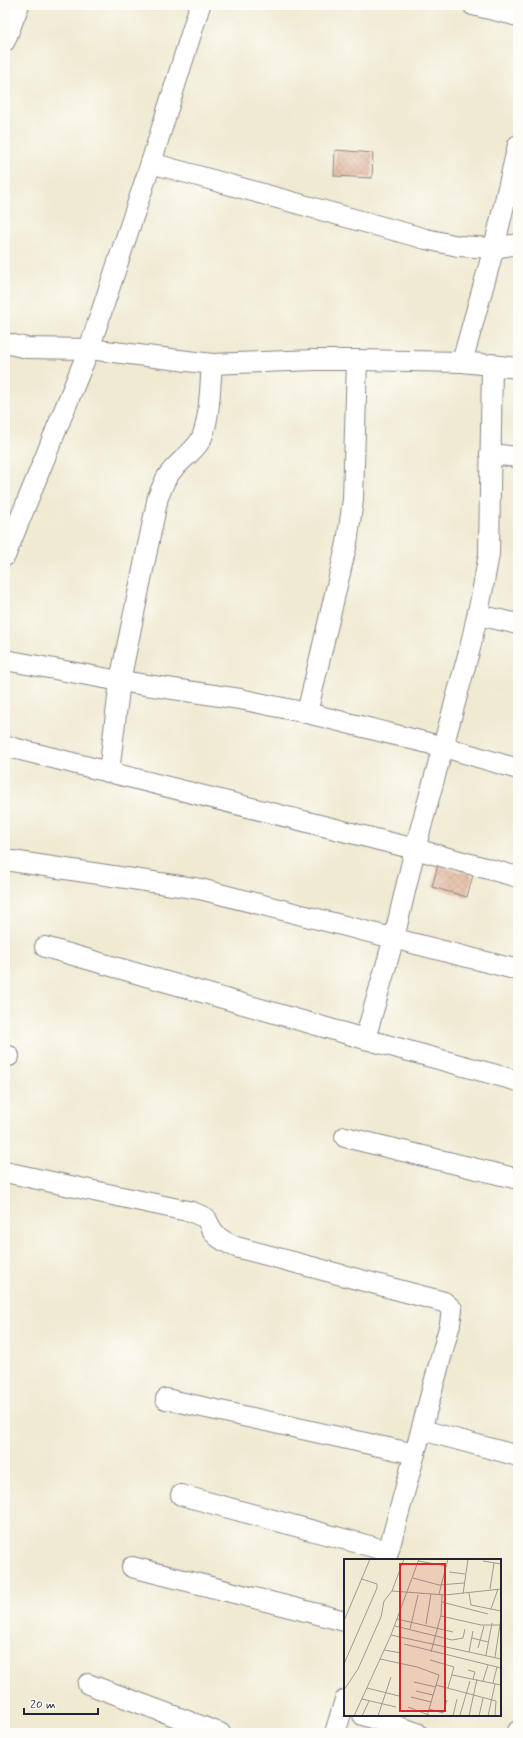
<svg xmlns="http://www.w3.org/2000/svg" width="523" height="1738" viewBox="0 0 523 1738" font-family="Mynerve,sans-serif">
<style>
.building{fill:url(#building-cross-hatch)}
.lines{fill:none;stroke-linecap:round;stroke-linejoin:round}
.minor-casing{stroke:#898686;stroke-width:22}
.minor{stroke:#fff;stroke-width:20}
.inset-road{fill:none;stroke:#9e9a96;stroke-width:1}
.view{fill:#d62828;fill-opacity:0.15;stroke:#d62828;stroke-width:2}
.inset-edge{fill:none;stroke:#22223b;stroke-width:2}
</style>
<defs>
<pattern id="building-cross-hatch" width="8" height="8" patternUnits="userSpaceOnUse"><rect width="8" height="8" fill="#e0b399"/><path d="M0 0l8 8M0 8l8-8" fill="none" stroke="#c09a85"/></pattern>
</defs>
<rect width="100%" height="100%" fill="#fdfcf7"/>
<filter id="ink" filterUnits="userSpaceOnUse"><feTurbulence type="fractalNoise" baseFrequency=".025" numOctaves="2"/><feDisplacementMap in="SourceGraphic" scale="8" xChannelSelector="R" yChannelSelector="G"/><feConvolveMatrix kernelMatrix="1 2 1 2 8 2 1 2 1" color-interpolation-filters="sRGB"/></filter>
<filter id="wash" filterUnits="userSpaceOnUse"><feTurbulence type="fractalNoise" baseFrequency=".012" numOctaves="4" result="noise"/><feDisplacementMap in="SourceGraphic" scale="16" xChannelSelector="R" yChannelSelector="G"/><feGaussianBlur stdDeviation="0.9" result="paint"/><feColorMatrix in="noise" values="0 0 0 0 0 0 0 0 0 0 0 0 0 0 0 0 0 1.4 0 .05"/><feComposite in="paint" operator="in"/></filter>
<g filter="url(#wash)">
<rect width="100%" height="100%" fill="#f0ead2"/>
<g id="blocks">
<g class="building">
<polygon points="335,150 373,153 372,178 334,176"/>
<polygon points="438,865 473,875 467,897 432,887"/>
</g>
</g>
</g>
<g filter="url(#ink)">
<use href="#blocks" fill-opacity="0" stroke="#898686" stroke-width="1"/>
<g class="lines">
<g class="minor-casing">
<g id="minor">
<polyline points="473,5 518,16"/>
<polyline points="5,41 19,5"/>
<polyline points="151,163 426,239 458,246 494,248 518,244"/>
<polyline points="5,343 27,348 89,349 212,364 315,360 357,360 462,362 518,368"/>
<polyline points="462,362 494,248 518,145"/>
<polyline points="490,454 518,457"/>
<polyline points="5,556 89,349 151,163 200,5"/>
<polyline points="478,615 518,624"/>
<polyline points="5,660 120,681 240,699 307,713 444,747 518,769"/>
<polyline points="307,713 347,543 353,500 357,360"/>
<polyline points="5,746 415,849 518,877"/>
<path d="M 109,772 L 120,681 L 158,497 C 161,491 163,483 167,477 C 176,463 191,455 200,441 C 210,424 210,384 212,364"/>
<polyline points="5,860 200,889 518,970"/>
<polyline points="45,947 365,1039 518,1081"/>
<polyline points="365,1039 394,938 415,849 470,648 481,598 489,554 492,364"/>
<polyline points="5,1056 9,1056"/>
<polyline points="345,1137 518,1179"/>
<path d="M 5,1172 L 192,1212 L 206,1218 C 214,1236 218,1239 236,1247 L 444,1302 L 452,1309 L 450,1324 L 386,1560"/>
<polyline points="166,1399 415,1454"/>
<polyline points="422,1430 518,1456"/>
<polyline points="181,1495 388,1551"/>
<polyline points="132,1567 345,1621"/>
<polyline points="88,1684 220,1733"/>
<polyline points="363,1715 417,1733"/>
<polyline points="335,1733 345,1700"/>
<polyline points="517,1733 518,1731"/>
</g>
</g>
<use href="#minor" class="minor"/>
</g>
</g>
<g transform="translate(344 1559)">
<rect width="157" height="157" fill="#f0ead2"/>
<path class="inset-road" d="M 74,2 L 103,7M 139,2 L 157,5M 105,13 L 121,15M 69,19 L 95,26 L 120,24M 146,30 L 150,4M 48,32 L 101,36 L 157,30M 125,34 L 127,46 L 157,52M 95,35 L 104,0M 119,35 L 124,0M 98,43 L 144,55M 147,50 L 154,30M 97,57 L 137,66 L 157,66M 53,60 L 109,73M 0,62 L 26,0M 82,65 L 87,35M 51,67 L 108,81 L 119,79 L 121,70M 66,70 L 74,36M 47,76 L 157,100M 128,79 L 144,83M 60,85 L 157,109M 134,89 L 140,67M 40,91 L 57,94M 87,93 L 97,56 L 98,36M 125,93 L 129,72M 142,96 L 148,64M 151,98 L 157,59M 36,100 L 73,108 L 95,116 L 83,157M 86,101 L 110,108 L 104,129M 0,105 L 33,29 L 33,25 L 18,20M 124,111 L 131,113 L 129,120M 108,116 L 157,126M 139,122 L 144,106M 70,123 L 92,128M 149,124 L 153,108M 92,126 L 152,142 L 151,157M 23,129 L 55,137M 0,131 L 14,110 L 37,58 L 40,42 L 48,32 L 60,0M 72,132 L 89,136M 67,138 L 87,143M 18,140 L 52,148M 64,148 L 87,157M 85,150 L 99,154 L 103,141M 116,156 L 126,122M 10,157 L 47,76 L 75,0M 18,157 L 25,142M 34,157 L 47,118M 109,157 L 113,140M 125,157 L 133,120M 135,157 L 139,139M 144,157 L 151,125"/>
<path class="view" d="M 56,5 L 101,5 L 101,152 L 56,152 Z"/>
<rect width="157" height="157" class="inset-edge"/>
</g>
<rect width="523" height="1738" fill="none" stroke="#fdfcf7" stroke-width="20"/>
<path d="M24 1708v6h74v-6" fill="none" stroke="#22223b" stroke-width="2"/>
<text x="30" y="1708" font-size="12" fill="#22223b" stroke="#fdfcf7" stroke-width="3" paint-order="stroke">20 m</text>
</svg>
